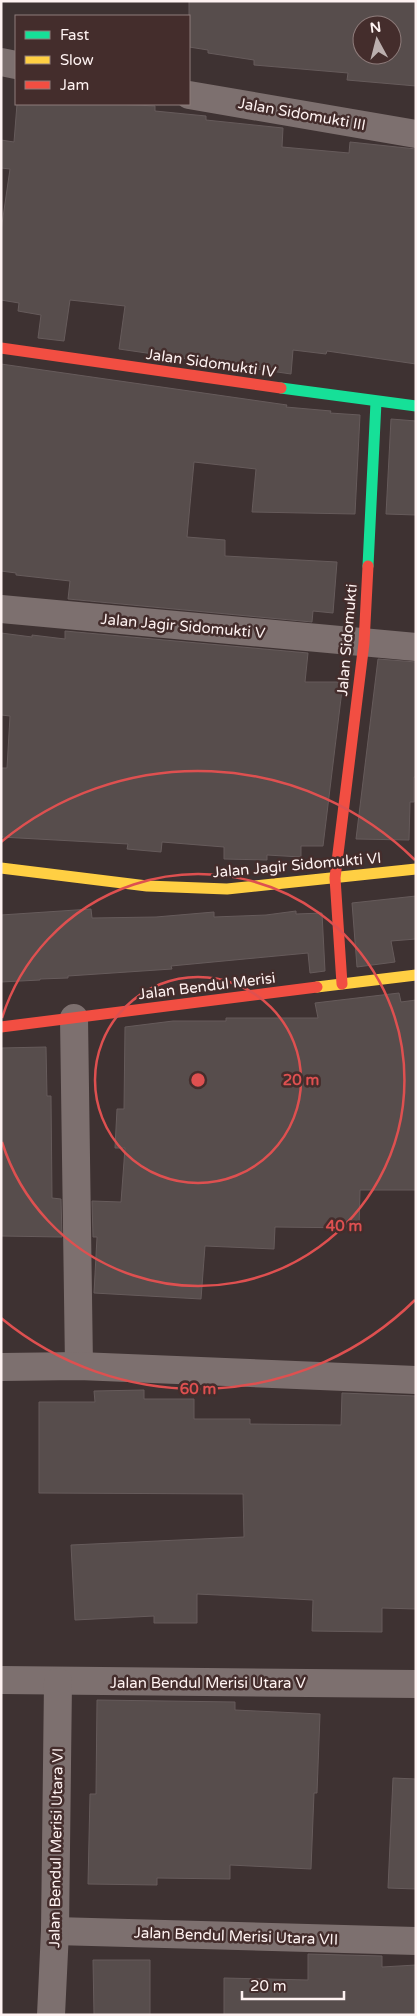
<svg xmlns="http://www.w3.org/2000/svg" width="417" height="2016" viewBox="0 0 417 2016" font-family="'Varela Round',sans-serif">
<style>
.building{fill:#574d4c;stroke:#665b5b;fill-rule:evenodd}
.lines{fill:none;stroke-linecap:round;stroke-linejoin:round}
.street{stroke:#7d706f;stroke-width:28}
.fast{stroke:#16e098;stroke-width:11}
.slow{stroke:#ffcf43;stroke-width:11}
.jam{stroke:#f24e42;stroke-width:11}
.ring{fill:none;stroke:#de5050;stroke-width:2.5}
.labels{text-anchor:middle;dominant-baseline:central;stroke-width:5;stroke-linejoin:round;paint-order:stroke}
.street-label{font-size:15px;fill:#fef2f1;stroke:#442d2c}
.centre{fill:#de5050;stroke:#442d2c;stroke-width:2.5}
.ring-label{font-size:15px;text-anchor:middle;font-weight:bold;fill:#de5050;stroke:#442d2c;stroke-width:5;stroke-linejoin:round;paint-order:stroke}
</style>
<rect width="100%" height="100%" fill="#3e3232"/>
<g class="building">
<path d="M 189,1 L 416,1 L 416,86 L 347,80 L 348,73 L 254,65 L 254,60 L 208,53 L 208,50 L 189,47 ZM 362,25 L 392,25 L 392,55 L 362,55 Z"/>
<polygon points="17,104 116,104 155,106 155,111 206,116 206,120 283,128 282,147 349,153 350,142 416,149 416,364 327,351 326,354 293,350 291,374 119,349 125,306 70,300 64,341 38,338 41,315 18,311 19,303 1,300 1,231 10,169 1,168 1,140 14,142"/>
<polygon points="1,364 287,405 286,407 331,411 330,413 360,415 355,514 252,512 256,469 194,462 187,537 225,540 225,556 337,562 333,613 313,611 312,622 68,599 70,581 16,575 16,573 1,571"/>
<polygon points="391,419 416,421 416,515 386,514"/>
<polygon points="65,631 308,653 305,682 343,682 323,846 301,846 301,857 267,855 267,860 224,859 224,847 162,842 161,852 127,849 128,844 1,837 1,768 7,768 10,716 1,715 1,633 32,637 32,635 65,639"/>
<polygon points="378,659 416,662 416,777 414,777 414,802 410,802 409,840 356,839"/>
<polygon points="416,896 416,939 391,941 395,962 357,967 352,903"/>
<polygon points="91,909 92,918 156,917 214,912 214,917 266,915 296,911 296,914 322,913 325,971 310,973 308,953 171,966 172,969 68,976 68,978 40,979 40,980 1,982 1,915"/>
<polygon points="399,993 401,1002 416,1000 416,1190 360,1190 359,1228 275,1227 274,1249 205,1246 201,1299 94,1293 97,1237 93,1237 92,1201 121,1202 125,1148 115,1148 117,1109 124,1109 125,1027 173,1021 226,1021 226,1018 318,1018 315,1003"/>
<polygon points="46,1047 47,1096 51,1096 52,1198 61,1199 62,1237 1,1236 1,1048"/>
<polygon points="144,1390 144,1399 194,1399 194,1419 250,1419 250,1424 341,1425 342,1393 416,1396 416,1609 382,1608 382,1632 312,1631 313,1600 238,1596 197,1594 197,1623 154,1623 154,1616 75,1620 71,1545 244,1537 243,1494 39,1493 39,1402 95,1402 94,1391"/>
<polygon points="97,1700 235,1702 235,1710 320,1714 317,1793 314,1793 311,1869 230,1865 230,1879 157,1878 157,1885 88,1884 90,1794 96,1794"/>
<polygon points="393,1778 416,1779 416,1889 388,1888"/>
<polygon points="308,1954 382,1956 382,1967 416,1965 416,2015 224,2015 224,1978 308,1980"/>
<polygon points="93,1960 150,1960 150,2015 94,2015"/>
</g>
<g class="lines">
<g class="street">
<polyline points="1,62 16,65"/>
<polyline points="189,95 416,134"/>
<polyline points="1,609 416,647"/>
<polyline points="74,1018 79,1366"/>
<polyline points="1,1367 79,1366 416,1380"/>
<polyline points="1,1680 416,1684"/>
<polyline points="55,1931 416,1941"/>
<polyline points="51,2015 55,1931 58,1682"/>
</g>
<g class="fast">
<polyline points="281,388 416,406"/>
<polyline points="368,566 376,402"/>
</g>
<g class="slow">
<polyline points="1,868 147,886 227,889 416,869"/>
<polyline points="317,987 416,975"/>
</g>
<g class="jam">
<polyline points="1,348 281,388"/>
<polyline points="342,984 335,878 364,643 368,566"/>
<polyline points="1,1027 317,987"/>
</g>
</g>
<g class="ring">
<circle cx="198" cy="1080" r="103"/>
<path d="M2 1018A206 206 0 1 1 2 1142"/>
<path d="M415 1300A309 309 0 0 1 1 1318M1 842A309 309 0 0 1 415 860"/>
</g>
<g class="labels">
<g class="street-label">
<text transform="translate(302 114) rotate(10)">Jalan Sidomukti III</text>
<text transform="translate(211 363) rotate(8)">Jalan Sidomukti IV</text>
<text transform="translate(183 626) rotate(5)">Jalan Jagir Sidomukti V</text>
<text transform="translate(347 640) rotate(-85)">Jalan Sidomukti</text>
<text transform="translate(297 865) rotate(-5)">Jalan Jagir Sidomukti VI</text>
<text transform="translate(207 986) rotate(-7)">Jalan Bendul Merisi</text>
<text x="208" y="1683">Jalan Bendul Merisi Utara V</text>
<text transform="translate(56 1848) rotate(-89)">Jalan Bendul Merisi Utara VI</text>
<text transform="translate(236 1936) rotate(2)">Jalan Bendul Merisi Utara VII</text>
</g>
</g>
<circle cx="198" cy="1080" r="8" class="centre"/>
<g class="ring-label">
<text x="301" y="1085">20 m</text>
<text x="344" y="1231">40 m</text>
<text x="198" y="1394">60 m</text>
</g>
<rect width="417" height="2016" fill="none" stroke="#fef2f1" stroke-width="5"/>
<rect x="15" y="15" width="175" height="90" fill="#442d2c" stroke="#8e7c7b"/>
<rect x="25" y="31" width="25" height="8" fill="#16e098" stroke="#8e7c7b"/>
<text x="60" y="40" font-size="15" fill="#fef2f1">Fast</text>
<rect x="25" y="56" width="25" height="8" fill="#ffcf43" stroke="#8e7c7b"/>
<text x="60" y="65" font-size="15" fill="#fef2f1">Slow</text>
<rect x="25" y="81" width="25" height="8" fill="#f24e42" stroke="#8e7c7b"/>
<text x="60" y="90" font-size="15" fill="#fef2f1">Jam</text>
<g transform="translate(377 40) rotate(353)"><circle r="24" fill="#442d2c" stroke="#8e7c7b"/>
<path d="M0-4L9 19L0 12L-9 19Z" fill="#bbafae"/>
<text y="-8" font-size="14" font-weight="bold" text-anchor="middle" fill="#fef2f1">N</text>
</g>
<path d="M242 1991v8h102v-8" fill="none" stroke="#fef2f1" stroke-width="2.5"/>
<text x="250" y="1991" font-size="15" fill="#fef2f1" stroke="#442d2c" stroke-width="4" paint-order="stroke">20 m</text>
</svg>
